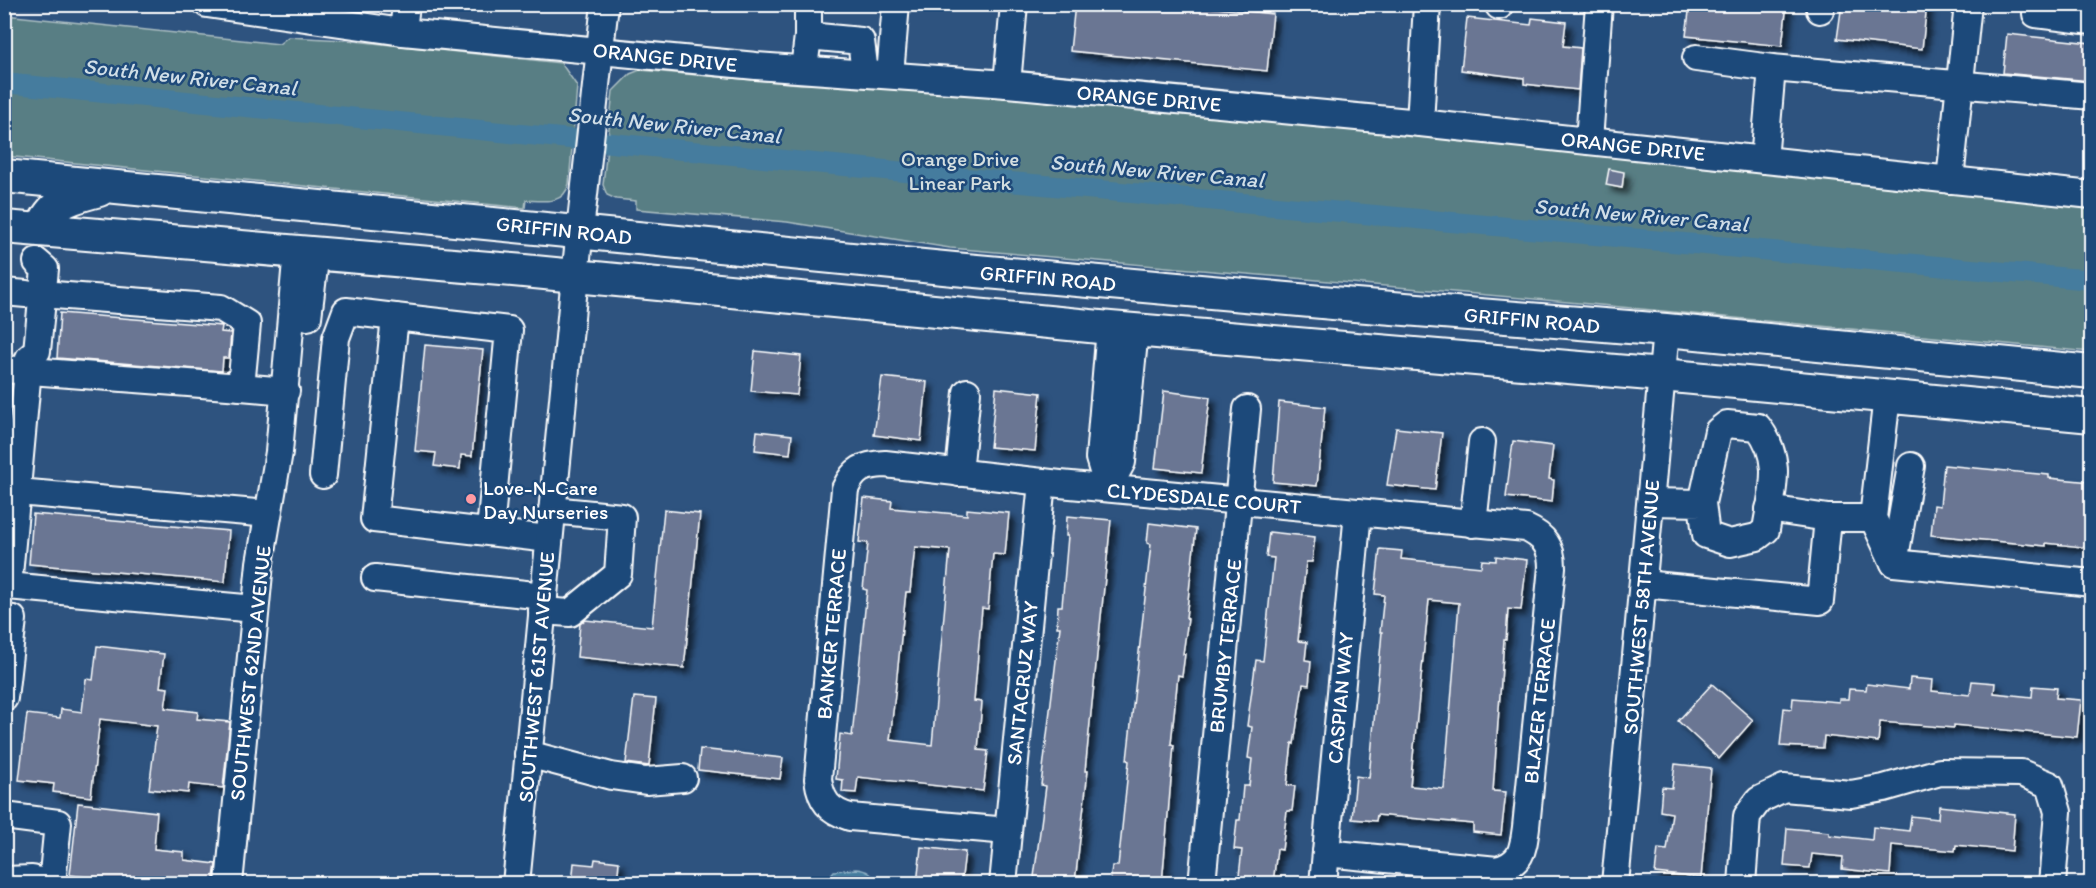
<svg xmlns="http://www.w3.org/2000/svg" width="2096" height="888" viewBox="0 0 2096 888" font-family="Itim,sans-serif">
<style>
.green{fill:#587e84;stroke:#acbec2;stroke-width:1.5}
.water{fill:#447c9e;stroke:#8fb0c5;stroke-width:1.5}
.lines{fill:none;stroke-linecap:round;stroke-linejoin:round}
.canal{stroke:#447c9e;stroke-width:20}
.building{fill:#6b7693;stroke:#fff;stroke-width:1.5;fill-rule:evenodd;filter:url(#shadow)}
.minor-casing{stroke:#fff;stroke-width:30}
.major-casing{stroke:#fff;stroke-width:36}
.minor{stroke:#1f4a7a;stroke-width:26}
.major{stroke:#1f4a7a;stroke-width:32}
.poi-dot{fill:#ff9aa2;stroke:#1f4a7a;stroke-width:2}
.labels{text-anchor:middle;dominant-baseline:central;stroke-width:5;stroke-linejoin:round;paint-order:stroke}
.street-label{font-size:21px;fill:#fff;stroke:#1f4a7a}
.park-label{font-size:21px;fill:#d5dfe0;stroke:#1f4a7a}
.poi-label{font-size:21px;fill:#fff;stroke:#1f4a7a;text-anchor:start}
.water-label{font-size:22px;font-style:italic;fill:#d0dee7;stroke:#1f4a7a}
</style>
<defs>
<filter id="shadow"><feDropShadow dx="5.5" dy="5.5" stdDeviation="3" flood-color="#0009"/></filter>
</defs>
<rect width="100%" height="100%" fill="#2e537f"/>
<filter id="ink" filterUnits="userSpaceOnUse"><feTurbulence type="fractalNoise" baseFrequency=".0167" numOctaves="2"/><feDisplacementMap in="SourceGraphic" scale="12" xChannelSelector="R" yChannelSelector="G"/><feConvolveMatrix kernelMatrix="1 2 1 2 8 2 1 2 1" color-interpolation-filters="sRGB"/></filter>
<g filter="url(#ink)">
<g class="green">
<path d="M 5,15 L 279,44 L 288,37 L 345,40 L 561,63 L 577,86 L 569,184 C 563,205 545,201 526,200 L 525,208 L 5,156 Z"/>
<polygon points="640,70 801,84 862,83 1578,149 2091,203 2091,352 1579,303 950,248 787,222 636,209 636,201 616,199 607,195 603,185 613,91 630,74"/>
</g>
<path class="water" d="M 856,869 C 867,870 873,874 877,883 L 824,883 L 834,871 Z"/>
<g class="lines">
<polyline class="canal" points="4,83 966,178 2092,280"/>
</g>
<g class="building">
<polygon points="1075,4 1179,4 1273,14 1267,71 1070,51"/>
<polygon points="1690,4 1787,4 1782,46 1686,36"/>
<polygon points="1842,4 1927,4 1922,49 1837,39"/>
<polygon points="1467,18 1531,25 1532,18 1566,22 1563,46 1581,48 1578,90 1524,84 1524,78 1461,70"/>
<polygon points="2007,34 2091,43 2091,81 2003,73"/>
<polygon points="1609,169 1624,172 1622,188 1606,185"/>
<polygon points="60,313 222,326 221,332 231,333 229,358 223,358 222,371 57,358"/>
<polygon points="425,345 483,350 472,456 461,455 460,469 434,466 436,453 415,451"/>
<polygon points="755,351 801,356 797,395 751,391"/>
<polygon points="882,377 927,382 921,441 874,435"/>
<polygon points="996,388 1041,393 1035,451 990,447"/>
<polygon points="1164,391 1210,397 1201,473 1155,468"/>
<polygon points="1279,402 1325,407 1317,486 1273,482"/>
<polygon points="1396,428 1442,433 1435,490 1387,485"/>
<polygon points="757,431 792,435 790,454 755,450"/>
<polygon points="1513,441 1553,446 1549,479 1554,480 1552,502 1506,497"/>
<polygon points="1944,465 2049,475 2049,478 2091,482 2091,548 2046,543 2046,546 1931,535 1934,505 1940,506"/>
<path d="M 864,498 L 892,501 L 891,508 L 967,515 L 967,509 L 1009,513 L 1005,555 L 993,554 L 988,609 L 982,608 L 974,701 L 982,702 L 978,750 L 988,751 L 983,791 L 858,777 L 856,793 L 842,792 L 843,780 L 836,779 L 840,734 L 852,736 L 867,590 L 863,589 L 868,543 L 859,542 ZM 915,547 L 950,550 L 932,745 L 890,740 L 906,592 L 910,592 Z"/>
<polygon points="664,510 700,514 684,668 577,657 580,624 585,620 652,627"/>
<polygon points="33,514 229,531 225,582 29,564"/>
<polygon points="1067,516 1111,520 1085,771 1088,771 1075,882 1034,877 1046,786 1041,785 1060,627 1057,627 1058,606 1062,606 1068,536 1066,536"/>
<polygon points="1149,523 1196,529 1186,618 1188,619 1183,654 1185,654 1182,676 1178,675 1171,744 1174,745 1162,884 1110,884 1112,866 1118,866 1129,761 1127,760 1151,544 1147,543"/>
<polygon points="1269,532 1315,537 1312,562 1306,562 1298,641 1307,642 1305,660 1311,661 1309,685 1303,684 1294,744 1292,743 1287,785 1295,786 1292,811 1287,811 1282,850 1277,849 1273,884 1238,884 1242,850 1234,849 1237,820 1240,820 1243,786 1249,786 1252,759 1248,758 1252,727 1247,726 1256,660 1263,661 1274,558 1266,557"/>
<path d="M 1380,549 L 1402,551 L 1401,559 L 1481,567 L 1482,560 L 1496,561 L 1496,556 L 1527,560 L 1521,610 L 1508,609 L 1506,640 L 1504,640 L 1493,791 L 1506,792 L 1501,835 L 1473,832 L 1473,824 L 1377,815 L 1376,821 L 1352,819 L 1356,776 L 1369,778 L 1382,632 L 1380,632 L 1384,595 L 1375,594 ZM 1429,600 L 1459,603 L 1444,789 L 1410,786 Z"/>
<polygon points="97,646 164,654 160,687 168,688 165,708 198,712 197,719 230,722 223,788 189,784 188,793 149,789 157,726 100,719 91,797 53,792 54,784 19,780 27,714 60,718 61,709 82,712 86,679 93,680"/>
<polygon points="1910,678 1933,680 1932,691 1970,695 1972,681 1995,683 1994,693 2032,697 2033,686 2057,688 2056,698 2081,700 2077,737 1954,725 1954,728 1880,722 1878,742 1824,736 1823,748 1780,746 1784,708 1792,709 1793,698 1839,702 1839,699 1848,699 1849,689 1866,690 1867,684 1909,689"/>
<polygon points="1712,684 1753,720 1719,759 1678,721"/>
<polygon points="634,697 656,699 649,766 626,763"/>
<polygon points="700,749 783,758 780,779 698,770"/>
<polygon points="1675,764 1711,768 1701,878 1655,873 1658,849 1667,850 1672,813 1660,811 1662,787 1672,788"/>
<polygon points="78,803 157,812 154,849 184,852 184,860 216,864 213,884 104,884 104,879 70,875"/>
<polygon points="1939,806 2015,814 2012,851 1956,845 1955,851 1892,845 1890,874 1842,869 1843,857 1812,854 1810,868 1784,866 1787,828 1829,832 1829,835 1872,840 1873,827 1909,831 1911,816 1938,819"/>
<polygon points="921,847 965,852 961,884 917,884"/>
<polygon points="595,859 619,862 617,884 572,884 574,863 594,865"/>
</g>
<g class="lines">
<g class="minor-casing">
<g id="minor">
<polyline points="207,4 403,32 756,66 1007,84 1420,123 2092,195"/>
<polyline points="808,4 808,36"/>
<polyline points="1499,6 1499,4"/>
<polyline points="1820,10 1821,4"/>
<polyline points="2036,14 2092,21"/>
<polyline points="403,32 406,4"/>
<polyline points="1696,58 1772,68 2092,96"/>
<polyline points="804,69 808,36 861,41 865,73"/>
<polyline points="890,75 896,4"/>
<polyline points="1007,84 1014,4"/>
<polyline points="1420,123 1427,4"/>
<polyline points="1589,141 1599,4"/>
<polyline points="1764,160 1772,68"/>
<polyline points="1950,180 1968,4"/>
<polyline points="4,292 26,294"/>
<polyline points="308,317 316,252"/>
<polyline points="4,369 241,387 247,324 221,308 42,294"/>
<polyline points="241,387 286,391"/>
<polyline points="1887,396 1873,518 1894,563 2092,583"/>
<polyline points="959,473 967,392"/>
<polyline points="323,475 336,338 346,311 395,317"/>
<polyline points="1108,488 1122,462 1135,330"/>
<polyline points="1108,488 1099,458 1110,328"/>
<polyline points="18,492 268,514"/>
<path d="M 1651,502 L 1702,503 L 1718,431 L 1727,424 L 1758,427 C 1784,461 1772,491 1766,530 L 1757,537 L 1730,543 L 1706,535 L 1702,503"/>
<polyline points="1769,509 1828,518"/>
<polyline points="1473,524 1482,442"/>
<polyline points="490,531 509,330 395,317 374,519 549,539"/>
<polyline points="1894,563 1911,466"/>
<polyline points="375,578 544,596"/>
<polyline points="1643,584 1820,601 1828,518 1873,518"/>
<polyline points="4,585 8,586 29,358 37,351 45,269 37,262"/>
<polyline points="8,586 255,609"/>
<polyline points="542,611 570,613 618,574 622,517 552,510"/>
<polyline points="4,618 13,619 4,698"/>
<polyline points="528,754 611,776 646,781 683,778"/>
<polyline points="4,816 58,823 52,884"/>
<path d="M 1008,831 L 850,817 C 829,811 821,801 818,779 L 845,489 C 854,469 863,465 885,464 L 1060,484 L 1526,528 C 1544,536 1552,547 1552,567 L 1526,827 C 1523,850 1522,863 1497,870 L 1326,853"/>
<polyline points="4,880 32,879 49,884"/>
<polyline points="229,884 260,563 279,452 297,250"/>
<polyline points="516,884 575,276 605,4"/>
<polyline points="1003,884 1042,482"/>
<polyline points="1202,884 1247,409"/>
<polyline points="1323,884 1358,512"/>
<polyline points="1615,884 1666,330"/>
<polyline points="1742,884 1747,816 1759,800 1784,788 1851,794 1884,788 1940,772 2021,773 2050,785 2058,812 2052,884"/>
</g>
</g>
<g class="major-casing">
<g id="major">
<polyline points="4,176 954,269 1355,305 1666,330 2092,372"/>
<polyline points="4,227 524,271 1110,328 1662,375 2092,416"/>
<path d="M 41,230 C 53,200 71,198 99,190"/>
</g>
</g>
<use href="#minor" class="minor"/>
<use href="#major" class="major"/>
</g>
</g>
<circle class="poi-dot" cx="471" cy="499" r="6"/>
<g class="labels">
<g class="street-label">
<text transform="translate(665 57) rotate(6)">ORANGE DRIVE</text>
<text transform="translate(1149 98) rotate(5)">ORANGE DRIVE</text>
<text transform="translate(1633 146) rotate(6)">ORANGE DRIVE</text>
<text transform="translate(564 230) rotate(6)">GRIFFIN ROAD</text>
<text transform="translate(1048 278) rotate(5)">GRIFFIN ROAD</text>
<text transform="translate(1532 320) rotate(5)">GRIFFIN ROAD</text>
<text transform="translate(1204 498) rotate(5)">CLYDESDALE COURT</text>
<text transform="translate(1641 607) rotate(-85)">SOUTHWEST 58TH AVENUE</text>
<text transform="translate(831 634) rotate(-85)">BANKER TERRACE</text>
<text transform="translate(1225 646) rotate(-84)">BRUMBY TERRACE</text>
<text transform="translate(250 673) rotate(-84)">SOUTHWEST 62ND AVENUE</text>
<text transform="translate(536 677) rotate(-85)">SOUTHWEST 61ST AVENUE</text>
<text transform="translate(1022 683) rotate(-84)">SANTACRUZ WAY</text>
<text transform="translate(1340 698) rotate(-85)">CASPIAN WAY</text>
<text transform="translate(1539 701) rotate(-84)">BLAZER TERRACE</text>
</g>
<g class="park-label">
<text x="960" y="158">Orange Drive<tspan x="960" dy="24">Linear Park</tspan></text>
</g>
<g class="poi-label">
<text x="483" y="487">Love-N-Care<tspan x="483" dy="24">Day Nurseries</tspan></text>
</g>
<g class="water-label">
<text transform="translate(190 77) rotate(6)">South New River Canal</text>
<text transform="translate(674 125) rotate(6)">South New River Canal</text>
<text transform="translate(1157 171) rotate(5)">South New River Canal</text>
<text transform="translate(1641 215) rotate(5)">South New River Canal</text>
</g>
</g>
<rect width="2096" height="888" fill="none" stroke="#1f4a7a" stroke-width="24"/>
<rect x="12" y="12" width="2072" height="864" fill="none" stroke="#fff" stroke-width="2" filter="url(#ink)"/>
</svg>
